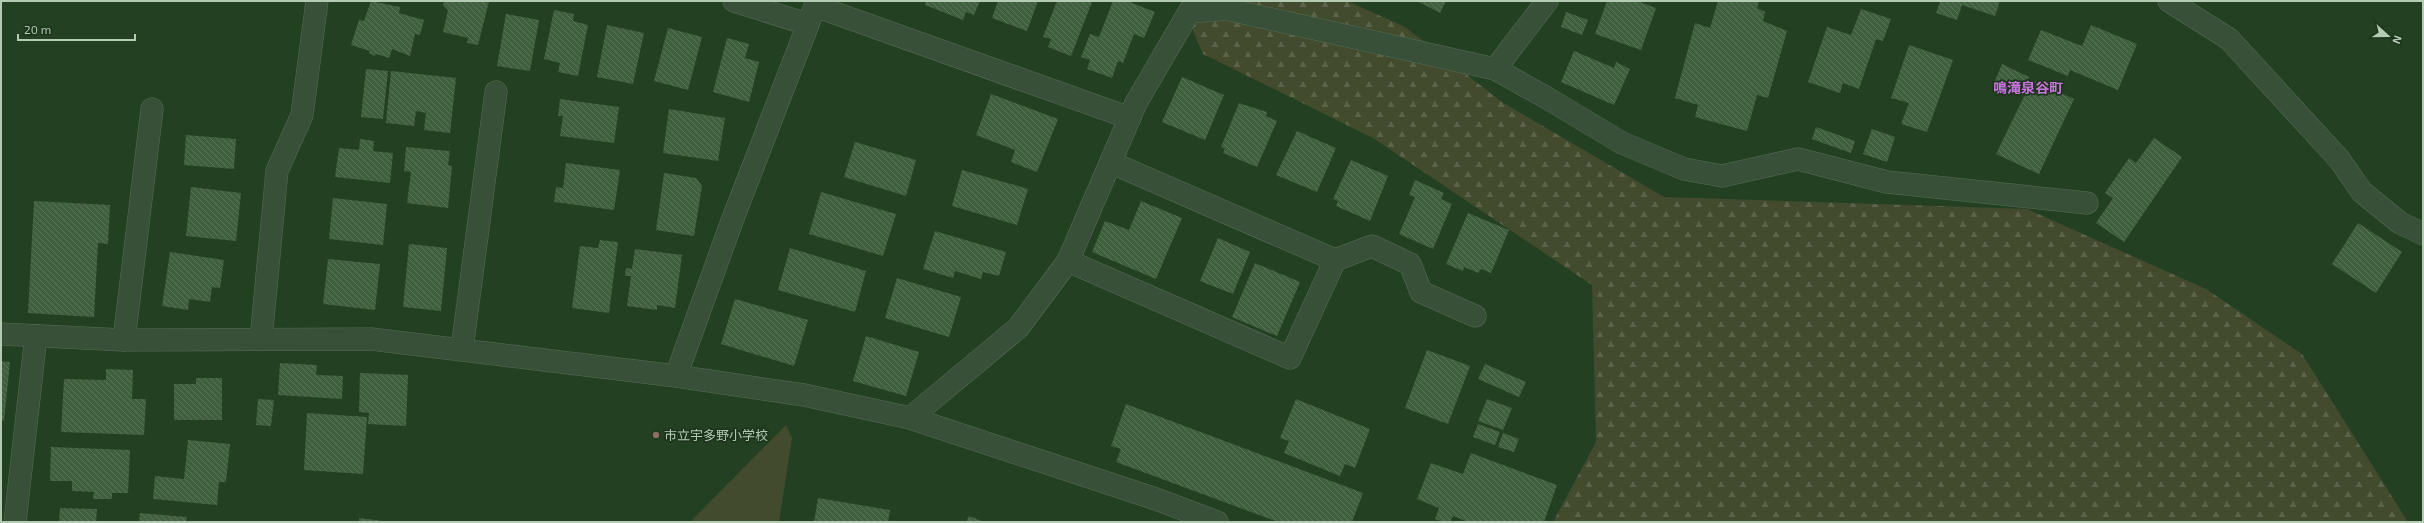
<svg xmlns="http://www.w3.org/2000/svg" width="2424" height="523" viewBox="0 0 2424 523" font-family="'Exo 2','Noto Sans JP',sans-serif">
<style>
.green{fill:#424b2e}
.forest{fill:url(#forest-firs)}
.building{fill:url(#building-back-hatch)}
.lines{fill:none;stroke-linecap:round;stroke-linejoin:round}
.lane-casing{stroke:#566e55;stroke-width:23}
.street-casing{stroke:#566e55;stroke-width:23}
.lane{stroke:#385037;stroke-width:22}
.street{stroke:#385037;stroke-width:22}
.education-dot{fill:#8d6e63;stroke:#1d351c;stroke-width:1.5}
.labels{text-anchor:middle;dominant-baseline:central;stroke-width:3.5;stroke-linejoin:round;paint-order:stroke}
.poi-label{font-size:13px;fill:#b3cbb3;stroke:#1d351c;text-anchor:start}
.neighbourhood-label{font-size:14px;font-weight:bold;fill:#cd74e2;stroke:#1d351c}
</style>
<defs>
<pattern id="forest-firs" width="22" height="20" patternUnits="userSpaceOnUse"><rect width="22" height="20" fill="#424b2e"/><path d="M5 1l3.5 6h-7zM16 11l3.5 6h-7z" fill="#5b644a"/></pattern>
<pattern id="building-back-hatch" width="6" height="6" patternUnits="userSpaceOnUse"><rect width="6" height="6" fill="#405f3e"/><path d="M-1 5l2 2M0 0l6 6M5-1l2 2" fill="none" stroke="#597558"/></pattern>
</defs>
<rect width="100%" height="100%" fill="#244022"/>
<polygon class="green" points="786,425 792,438 779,522 690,522"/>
<polygon class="forest" points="1180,1 1347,1 1405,27 1502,102 1664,197 2027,209 2206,289 2302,354 2408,522 1553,522 1596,442 1592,285 1373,138 1203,54"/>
<g class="building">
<polygon points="371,1 400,7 399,13 424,20 420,35 415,34 410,56 392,49 389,58 376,54 375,56 369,53 370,51 351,45 359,20 364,21"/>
<polygon points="444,1 489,1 478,45 467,43 468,38 443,32 448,10 443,5"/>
<polygon points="926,1 980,1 974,15 966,12 963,20 925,5"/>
<polygon points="998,1 1038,1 1027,31 992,18"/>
<polygon points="1057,1 1092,2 1071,56 1048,47 1051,39 1043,37"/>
<polygon points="1113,1 1127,1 1155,12 1144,38 1134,34 1123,63 1118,61 1112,78 1087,69 1090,60 1081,57 1090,34 1099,37"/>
<polygon points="1417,1 1446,1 1440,13"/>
<polygon points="1607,1 1637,1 1656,8 1641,50 1595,34"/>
<polygon points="1718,1 1759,1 1757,8 1765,12 1763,21 1787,31 1768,98 1757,95 1747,131 1695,117 1698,105 1675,98 1695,23 1710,28"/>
<polygon points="1938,1 2000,1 1995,16 1962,5 1957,20 1936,13 1940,2"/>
<polygon points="1861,9 1891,19 1883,41 1876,39 1859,89 1843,83 1840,93 1808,82 1827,27 1851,35"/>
<polygon points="554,10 574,14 573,21 588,25 578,76 558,72 560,63 544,59"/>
<polygon points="1566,12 1588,20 1582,35 1561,27"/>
<polygon points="506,14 539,20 530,71 497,66"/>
<polygon points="607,25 644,33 633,84 597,77"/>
<polygon points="2091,25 2137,44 2118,90 2070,70 2068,76 2028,60 2041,30 2082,46"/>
<polygon points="668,28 702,37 688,90 654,81"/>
<polygon points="727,38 749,44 745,58 759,62 749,102 713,92"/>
<polygon points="1909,45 1953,60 1927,132 1901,124 1909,103 1891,98"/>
<polygon points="1574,51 1614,68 1616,62 1630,69 1614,105 1561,82"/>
<polygon points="2002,64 2029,77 2021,96 1994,83"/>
<polygon points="366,69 388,71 383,119 361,117"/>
<polygon points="391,71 456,78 450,133 424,130 426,113 416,111 414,126 386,123"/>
<polygon points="1182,77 1224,95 1205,140 1162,122"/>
<polygon points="2032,80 2074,99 2039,174 1996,154"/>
<polygon points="991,94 1058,119 1037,172 1011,162 1015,150 976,135"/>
<polygon points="560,99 619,107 614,143 560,136 563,116 558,116"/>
<polygon points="1239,103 1267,112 1266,116 1277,121 1257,167 1223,153 1225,149 1221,147"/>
<polygon points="669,109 725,118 718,161 663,153"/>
<polygon points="1816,127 1855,141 1851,153 1812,139"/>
<polygon points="1872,129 1895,137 1887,162 1863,154"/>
<polygon points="1297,131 1336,148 1317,192 1276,175"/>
<polygon points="186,135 236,139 234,169 184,165"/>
<polygon points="2154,138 2182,157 2124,242 2096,223 2113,198 2105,193 2129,158 2136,163"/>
<polygon points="360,139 374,141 373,151 393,153 390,183 335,177 339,148 359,150"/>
<polygon points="855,142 916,160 906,196 844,177"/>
<polygon points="406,147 450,151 448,165 452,166 448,208 407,203 411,172 404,171"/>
<polygon points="1351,160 1388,176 1370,221 1336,206 1338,201 1333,199"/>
<polygon points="566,163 620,170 614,210 554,202 556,187 563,188"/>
<polygon points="962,170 1028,189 1017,225 952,206"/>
<polygon points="664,173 696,178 702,186 694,236 656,230"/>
<polygon points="1415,180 1444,193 1441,199 1452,204 1433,249 1399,234 1415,197 1409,195"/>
<polygon points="191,187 241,193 236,241 186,236"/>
<polygon points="821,192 896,214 883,256 809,234"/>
<polygon points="333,198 387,204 383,245 329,239"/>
<polygon points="34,201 110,205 108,244 98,243 94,317 28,313"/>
<polygon points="1141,201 1182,218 1156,279 1092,252 1105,221 1129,230"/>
<polygon points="1468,213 1509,230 1491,273 1481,269 1478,273 1464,267 1463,271 1446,264"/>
<polygon points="2358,223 2402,252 2376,293 2332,264"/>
<polygon points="935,231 1006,252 999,276 983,272 981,279 955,271 953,278 923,269"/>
<polygon points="1218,238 1250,252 1233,294 1200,281"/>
<polygon points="600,240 618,242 609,313 572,308 580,246 598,248"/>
<polygon points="409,244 447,248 441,311 403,307"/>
<polygon points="790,248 866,271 855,312 778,290"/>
<polygon points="635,249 682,255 675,308 657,305 657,310 627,306 631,276 625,276 626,268 632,269"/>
<polygon points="170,252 224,260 220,288 212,287 210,302 189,299 188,310 162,306"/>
<polygon points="328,259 380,264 375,310 323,304"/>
<polygon points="1255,263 1300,282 1277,336 1232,317"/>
<polygon points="897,278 961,297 949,337 885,318"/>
<polygon points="735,299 808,320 794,366 721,344"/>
<polygon points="866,336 919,352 906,396 853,381"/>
<polygon points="1427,350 1470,366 1448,424 1405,408"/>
<polygon points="1,361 10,362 4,421 1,420"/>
<polygon points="280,363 317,365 316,375 343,376 342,399 278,395"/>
<polygon points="1485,364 1526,382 1519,397 1478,379"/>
<polygon points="106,369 133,370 132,399 146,399 144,435 61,432 64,379 106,380"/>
<polygon points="360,373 408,375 406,426 368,424 369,413 359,412"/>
<polygon points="196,378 222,378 222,420 174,420 174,384 196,384"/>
<polygon points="258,399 274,400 271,426 256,425"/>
<polygon points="1296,399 1370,429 1355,468 1345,464 1340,476 1284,453 1289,441 1280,438"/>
<polygon points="1487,399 1512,408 1503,430 1478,421"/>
<polygon points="1126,404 1363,493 1352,522 1278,522 1116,462 1121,449 1111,446"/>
<polygon points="307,413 367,417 363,474 304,470"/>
<polygon points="1478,424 1500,432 1495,445 1473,437"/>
<polygon points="1503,433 1519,439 1514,452 1498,447"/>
<polygon points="188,440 230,444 226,482 219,482 217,505 153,499 155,476 184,479"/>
<polygon points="51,447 130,450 128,493 112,493 112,499 93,499 94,492 72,491 72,481 50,481"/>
<polygon points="1471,453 1557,485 1544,522 1468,522 1453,516 1450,522 1444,522 1435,519 1439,508 1417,499 1431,463 1463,474"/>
<polygon points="818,498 890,510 888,522 814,522"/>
<polygon points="60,508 97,509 96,522 59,522"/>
<polygon points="140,513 187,517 186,522 139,522"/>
<polygon points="969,516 985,522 966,522"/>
<polygon points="359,518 383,521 383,522 359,522"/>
</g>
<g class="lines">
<g class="lane-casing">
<g id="lane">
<polyline points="1495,69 1547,1"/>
<polyline points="1136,103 1189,12 1226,9 1495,69 1547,98 1622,143 1684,169 1722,176 1798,159 1887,182 2087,203"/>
<polyline points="124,340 152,109"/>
<polyline points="462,349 496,92"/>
</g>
</g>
<g class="street-casing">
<g id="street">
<polyline points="734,1 807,24"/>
<polyline points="2169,1 2229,39 2339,159 2362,192 2400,223 2423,234"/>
<polyline points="815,6 1130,118"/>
<polyline points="1335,260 1372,246 1410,264 1421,292 1475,316"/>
<polyline points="1068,261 1290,358 1335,260 1112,163"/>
<polyline points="1,334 124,340 371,339 676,376 804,395 910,418 1156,499 1217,522"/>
<polyline points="261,339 277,171 302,115 317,1"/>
<polyline points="676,376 732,221 817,1"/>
<polyline points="910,418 1018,328 1068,261 1136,103"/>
<polyline points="15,522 36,336"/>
</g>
</g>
<use href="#lane" class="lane"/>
<use href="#street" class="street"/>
</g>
<circle class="education-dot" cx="656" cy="435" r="4"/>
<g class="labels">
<g class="poi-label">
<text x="664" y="435">市立宇多野小学校</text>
</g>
<g class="neighbourhood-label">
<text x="2028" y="87">鳴滝泉谷町</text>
</g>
</g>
<rect width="2424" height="523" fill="none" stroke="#b3cbb3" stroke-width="4"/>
<g transform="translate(2388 36) rotate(111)" stroke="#1d351c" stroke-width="3" paint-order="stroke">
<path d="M0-3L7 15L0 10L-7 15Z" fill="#b3cbb3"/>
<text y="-6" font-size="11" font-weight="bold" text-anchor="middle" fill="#b3cbb3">N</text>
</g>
<path d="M18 34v6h117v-6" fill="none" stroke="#b3cbb3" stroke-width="2"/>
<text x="24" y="34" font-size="12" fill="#b3cbb3" stroke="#1d351c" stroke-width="3" paint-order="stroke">20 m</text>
</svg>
